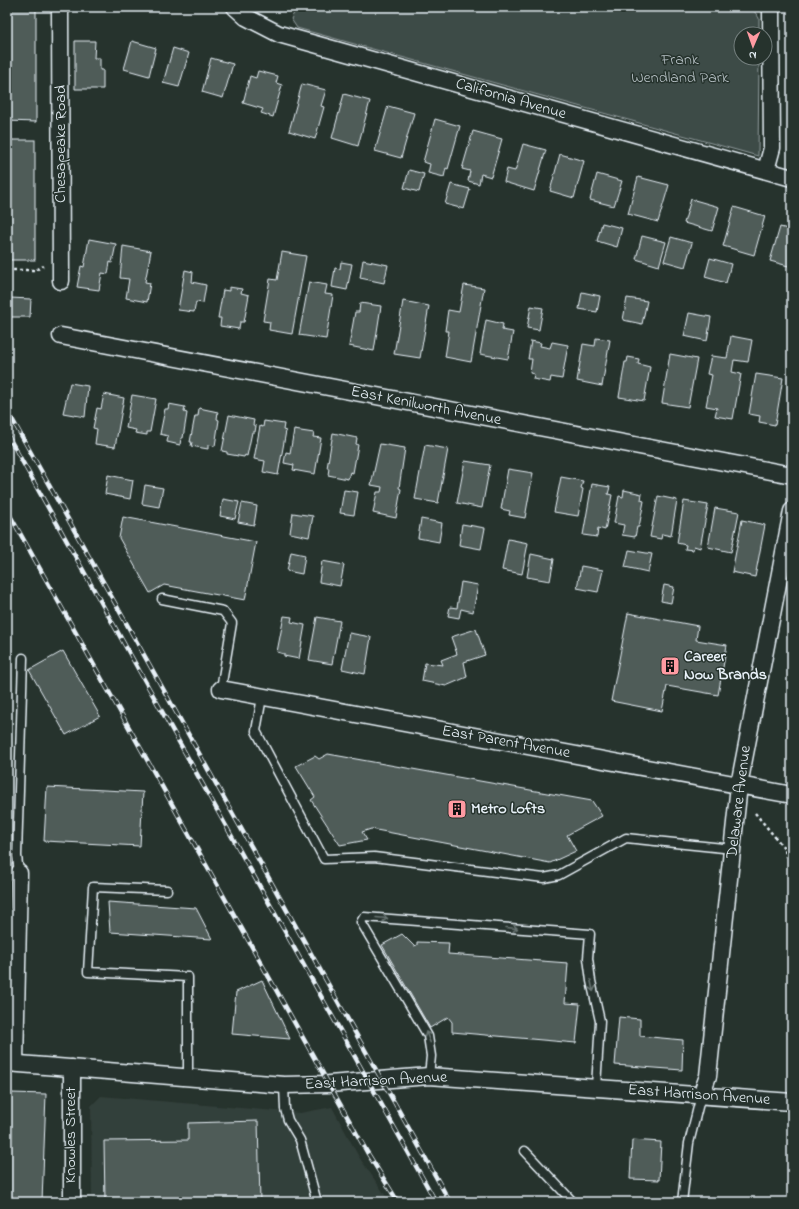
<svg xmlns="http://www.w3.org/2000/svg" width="799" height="1209" viewBox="0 0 799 1209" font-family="'Indie Flower',sans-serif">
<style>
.built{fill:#333f3a}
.green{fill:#3e4b47;stroke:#939ea0}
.building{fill:#505c59;stroke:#e8f1f8}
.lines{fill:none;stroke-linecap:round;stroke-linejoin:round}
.lane-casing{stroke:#e8f1f8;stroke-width:11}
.street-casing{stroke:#e8f1f8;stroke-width:19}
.path{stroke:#e8f1f8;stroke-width:2.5;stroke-dasharray:3 3;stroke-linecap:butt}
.lane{stroke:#26332d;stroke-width:8}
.street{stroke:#26332d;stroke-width:16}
.rail-casing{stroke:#e8f1f8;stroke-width:4.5}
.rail{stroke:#26332d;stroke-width:3;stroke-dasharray:9;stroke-linecap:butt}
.oneway{stroke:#6a7674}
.labels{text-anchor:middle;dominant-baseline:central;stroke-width:3;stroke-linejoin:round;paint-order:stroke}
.park-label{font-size:16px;fill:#b5bfc3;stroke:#26332d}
.street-label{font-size:16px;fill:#e8f1f8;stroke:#26332d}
.poi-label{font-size:16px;font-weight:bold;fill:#e8f1f8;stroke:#26332d;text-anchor:start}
</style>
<rect width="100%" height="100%" fill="#26332d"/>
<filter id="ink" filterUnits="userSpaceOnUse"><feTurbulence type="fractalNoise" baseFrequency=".025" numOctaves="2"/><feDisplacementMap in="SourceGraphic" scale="8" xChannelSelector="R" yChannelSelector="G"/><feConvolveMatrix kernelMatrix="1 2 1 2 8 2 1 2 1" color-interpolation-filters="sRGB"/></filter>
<g filter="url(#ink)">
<polygon class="built" points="101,1096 300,1113 332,1107 359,1157 390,1202 92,1202 91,1106"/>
<polygon class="green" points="302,7 752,8 759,18 759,34 741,34 741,58 759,58 758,156 297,28 291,19 295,11"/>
<g class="building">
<polygon points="7,7 36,7 36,122 7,121"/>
<polygon points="75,41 95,41 94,58 100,58 100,70 103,70 103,89 75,89"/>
<polygon points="132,41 156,48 149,76 124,69"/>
<polygon points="173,48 189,53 179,87 163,83"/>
<polygon points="211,58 233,64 223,98 202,92"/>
<polygon points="258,71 278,76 276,83 282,85 273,117 261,113 263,109 243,103 250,76 256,78"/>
<polygon points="302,84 326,90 321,106 324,107 315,139 289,131"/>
<polygon points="344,94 370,101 358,146 332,138"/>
<polygon points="388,106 414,113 401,158 375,151"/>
<polygon points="435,119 460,126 448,169 446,168 444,177 428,173 430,164 423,162"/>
<polygon points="473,131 502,139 491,177 481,174 479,184 468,181 470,171 462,169"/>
<rect x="7" y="140" width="28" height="120"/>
<polygon points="523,144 546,150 534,191 504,182 507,169 515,171"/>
<polygon points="560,154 584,161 574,198 550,191"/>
<polygon points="409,170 424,174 419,192 404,188"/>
<polygon points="597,174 622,181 614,206 590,200"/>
<polygon points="638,177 669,185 658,222 628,214"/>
<polygon points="451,184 470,189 464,209 445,204"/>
<polygon points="691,199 719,207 712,231 684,223"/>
<polygon points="734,207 765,216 754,255 723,246"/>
<polygon points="602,223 622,228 617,247 597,241"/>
<polygon points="780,227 792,230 792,267 770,261"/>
<polygon points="642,236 666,242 659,266 636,259"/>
<polygon points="671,237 692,243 685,267 664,261"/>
<polygon points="89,239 116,244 112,263 110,262 108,274 102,273 99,290 77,287 81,266 84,267"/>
<polygon points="123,246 151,251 145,282 150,283 147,302 126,298 129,279 120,278"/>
<polygon points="282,252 306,256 292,334 269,330 270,322 263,321 270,279 277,280"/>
<polygon points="710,258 731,264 726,283 705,277"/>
<polygon points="363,260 388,265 384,283 360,278"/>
<polygon points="341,262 352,264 347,290 332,287 335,268 340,269"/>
<polygon points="185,270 193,272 192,282 206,285 203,303 196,302 194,312 178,310"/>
<polygon points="309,282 327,285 325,294 333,295 326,339 299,335"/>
<polygon points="792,282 792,295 789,294"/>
<polygon points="464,285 484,288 471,362 445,357 449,331 445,331 448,310 459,312"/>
<polygon points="229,287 242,289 241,293 249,295 244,322 240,322 239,329 220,326 221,318 218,318 223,290 229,291"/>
<polygon points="582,292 600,296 597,312 579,309"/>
<polygon points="10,298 31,299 30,317 9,317"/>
<polygon points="627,298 647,301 642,324 623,320"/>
<polygon points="403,301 429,306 420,358 394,354"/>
<polygon points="360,303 381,306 374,351 349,346 355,312 359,312"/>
<polygon points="531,306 543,308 539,330 527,328"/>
<polygon points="689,313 711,317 707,341 684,336"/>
<polygon points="486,320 503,324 502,330 513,332 508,359 480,354"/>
<polygon points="731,336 752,340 748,362 734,360 732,372 741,374 733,419 715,416 717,408 706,406 712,375 707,374 711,356 727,358"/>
<polygon points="596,338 610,340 602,386 577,381 583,344 595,346"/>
<polygon points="531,341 541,343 540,346 550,348 552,342 568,345 562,379 551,377 550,382 533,379 534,374 530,373 532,359 528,359"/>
<polygon points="670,354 697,359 688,407 662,403"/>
<polygon points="628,357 639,359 638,364 650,367 644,401 619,397 625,362 627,362"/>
<polygon points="756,374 783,378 775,425 759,422 760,416 749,414"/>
<polygon points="70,383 88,386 85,417 63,413"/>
<polygon points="104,394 124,398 115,447 95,444 97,429 93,428 97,408 101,409"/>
<polygon points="132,395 156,399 150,432 147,432 147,435 135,433 136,430 126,428"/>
<polygon points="169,404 185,407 184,412 187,413 183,438 181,438 180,445 167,442 168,436 160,434 165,409 168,409"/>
<polygon points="199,408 218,412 217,419 219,420 215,446 208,445 208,449 191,446 192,442 190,442 195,416 198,416"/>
<polygon points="229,415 254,420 253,425 256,426 255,432 252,432 247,456 245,455 244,457 227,454 227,452 222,451"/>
<polygon points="264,421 284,424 283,430 286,431 278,475 263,472 265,461 254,459 260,426 263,427"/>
<polygon points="294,430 314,433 313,437 321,438 315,474 293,470 294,465 284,463 286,452 290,453"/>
<polygon points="333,433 357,438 356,444 358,445 353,473 350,472 348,479 328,475 329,468 327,468"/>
<polygon points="380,444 405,448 399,488 401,489 396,518 373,513 377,492 381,492 382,487 371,485"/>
<polygon points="425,445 448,449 438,503 415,499"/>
<polygon points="465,461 490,465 482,508 457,503"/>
<polygon points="508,469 533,473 525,518 509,515 510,511 501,509"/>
<polygon points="108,475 133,480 130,499 105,494"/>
<polygon points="561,477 583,481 581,488 583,489 578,516 554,512"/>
<polygon points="592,484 610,487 608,494 612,495 605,530 598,528 597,537 583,535"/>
<polygon points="145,485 163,488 159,507 142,504"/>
<polygon points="344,490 358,492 354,515 340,513"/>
<polygon points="624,490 642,494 641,500 644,501 639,527 637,527 635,537 622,535 624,525 614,523 619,496 623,497"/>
<polygon points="658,496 677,500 671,536 662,534 661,539 650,537"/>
<polygon points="223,499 239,502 235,519 220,516"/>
<polygon points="684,501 708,505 700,548 694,546 693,550 685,549 686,545 677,543"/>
<polygon points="242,503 257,506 254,525 238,522"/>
<polygon points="715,508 739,512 731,552 708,547"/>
<polygon points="293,513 313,516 309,537 290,533"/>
<polygon points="123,517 256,542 245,600 164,585 150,593 119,538"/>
<polygon points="421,519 442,523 439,542 418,538"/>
<polygon points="742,520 765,525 755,577 732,572"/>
<polygon points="462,524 485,528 481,549 459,545"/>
<polygon points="508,539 528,543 522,574 502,570"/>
<polygon points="629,550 652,554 648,572 625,567"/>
<polygon points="291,552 305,555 302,574 287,571"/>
<polygon points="531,554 554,559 550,581 527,577"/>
<polygon points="322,561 344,565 340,586 319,582"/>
<polygon points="581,566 603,570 598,592 577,588"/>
<polygon points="461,582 478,585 473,612 461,609 459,618 448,616 450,607 457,608"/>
<polygon points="664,585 674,587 671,603 661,601"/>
<polygon points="628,613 698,626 696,640 727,645 718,695 667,686 662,711 611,701"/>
<polygon points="284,616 292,617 291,622 305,625 299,659 284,656 284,654 277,652"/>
<polygon points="317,617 340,621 332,664 309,660"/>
<polygon points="476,629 485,655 464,662 467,677 446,686 422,681 425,663 443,665 441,660 457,654 451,637"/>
<polygon points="349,633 371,637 365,674 342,669"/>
<polygon points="63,651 100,716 66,735 29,670"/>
<polygon points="328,754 592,801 602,816 567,835 576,851 550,863 371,829 362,832 367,840 340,845 311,800 315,797 296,766 315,756 319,759"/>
<polygon points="47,787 143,792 140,846 44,841"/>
<polygon points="108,902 196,908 212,939 110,932"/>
<polygon points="402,934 414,946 417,945 417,942 449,943 448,954 568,963 565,1003 580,1004 576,1043 452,1032 452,1022 448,1017 430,1028 382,945"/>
<polygon points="262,980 290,1039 232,1034 236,992"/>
<polygon points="619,1017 640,1019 640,1036 683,1040 682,1070 615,1065"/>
<polygon points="11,1093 46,1094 42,1202 7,1202"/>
<polygon points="258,1121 260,1202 105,1202 104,1141 188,1140 188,1123"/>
<polygon points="632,1140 661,1142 659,1180 630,1179"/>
</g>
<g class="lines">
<g class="lane-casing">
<g id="lane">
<polyline points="162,599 223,611 232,623 221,689"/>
<polyline points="262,697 256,731 324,859 374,857 544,878 559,875 626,838 733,849"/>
<polyline points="19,873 17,856 23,658"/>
<polyline points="167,890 93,887 88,972 188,977 188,1077"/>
<polyline points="429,1076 431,1056 428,1036 361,922 364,917 590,934 588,958 591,981 600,1021 596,1087"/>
<polyline points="284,1085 285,1109 288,1120 300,1140 317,1202"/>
<polyline points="525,1151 573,1202"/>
<polyline points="682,1202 689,1143 701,1095"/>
</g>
</g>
<g class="street-casing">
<g id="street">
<polyline points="60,7 61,281"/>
<polyline points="235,7 246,17 279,34 792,178"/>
<polyline points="766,170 772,148 771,7"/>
<polyline points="61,336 792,475"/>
<polyline points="221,689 792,795"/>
<polyline points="7,1063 284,1085 329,1084 429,1076 792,1102"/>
<polyline points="15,1063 19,873"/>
<polyline points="72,1068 72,1202"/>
<polyline points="701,1095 708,1076 739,785 792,511"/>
</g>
</g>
<g class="path">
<polyline points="7,270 36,270 43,266"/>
<polyline points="755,813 785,849 786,857"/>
</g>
<use href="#lane" class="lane"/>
<use href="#street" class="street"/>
<g class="rail-casing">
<g id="rail">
<polyline points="7,410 450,1202"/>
<polyline points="7,434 436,1202"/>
<polyline points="7,510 367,1152 398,1202"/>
</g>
</g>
<use href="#rail" class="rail"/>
</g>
<defs><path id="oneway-shaft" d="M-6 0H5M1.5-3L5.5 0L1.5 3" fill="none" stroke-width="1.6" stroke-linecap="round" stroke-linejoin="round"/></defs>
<g class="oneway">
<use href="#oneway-shaft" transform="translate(382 918) rotate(5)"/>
<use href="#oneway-shaft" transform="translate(512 928) rotate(5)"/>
<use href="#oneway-shaft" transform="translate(592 986) rotate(78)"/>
<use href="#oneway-shaft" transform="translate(428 1037) rotate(-112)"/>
</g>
</g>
<defs>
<g id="building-square" transform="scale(1)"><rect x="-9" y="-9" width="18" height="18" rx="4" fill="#ff9aa2" stroke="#26332d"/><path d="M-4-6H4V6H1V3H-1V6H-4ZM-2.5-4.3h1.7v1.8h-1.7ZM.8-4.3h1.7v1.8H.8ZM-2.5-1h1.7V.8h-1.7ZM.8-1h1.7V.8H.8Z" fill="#111"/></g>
</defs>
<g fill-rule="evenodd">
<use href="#building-square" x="670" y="666"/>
<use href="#building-square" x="457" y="809"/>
</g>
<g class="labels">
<g class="park-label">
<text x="680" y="60">Frank<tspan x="680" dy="18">Wendland Park</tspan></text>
</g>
<g class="street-label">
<text transform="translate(511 99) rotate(16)">California Avenue</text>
<text transform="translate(61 144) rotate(-90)">Chesapeake Road</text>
<text transform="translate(426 406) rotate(11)">East Kenilworth Avenue</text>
<text transform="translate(506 742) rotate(10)">East Parent Avenue</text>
<text transform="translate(739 802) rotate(-83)">Delaware Avenue</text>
<text transform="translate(376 1081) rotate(-3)">East Harrison Avenue</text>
<text transform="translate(699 1095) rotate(4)">East Harrison Avenue</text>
<text transform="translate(71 1135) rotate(-90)">Knowles Street</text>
</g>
<g class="poi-label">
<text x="684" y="657">Career<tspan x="684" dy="18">Now Brands</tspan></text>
<text x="471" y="809">Metro Lofts</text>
</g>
</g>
<rect width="799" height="1209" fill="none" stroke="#26332d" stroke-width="24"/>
<rect x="12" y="12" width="775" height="1185" fill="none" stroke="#e8f1f8" stroke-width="1.5" filter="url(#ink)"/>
<g transform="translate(753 46) rotate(182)"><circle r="19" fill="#26332d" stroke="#747f7e"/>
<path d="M0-3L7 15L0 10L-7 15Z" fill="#ff9aa2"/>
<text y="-6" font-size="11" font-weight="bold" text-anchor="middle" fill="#e8f1f8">N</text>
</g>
</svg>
